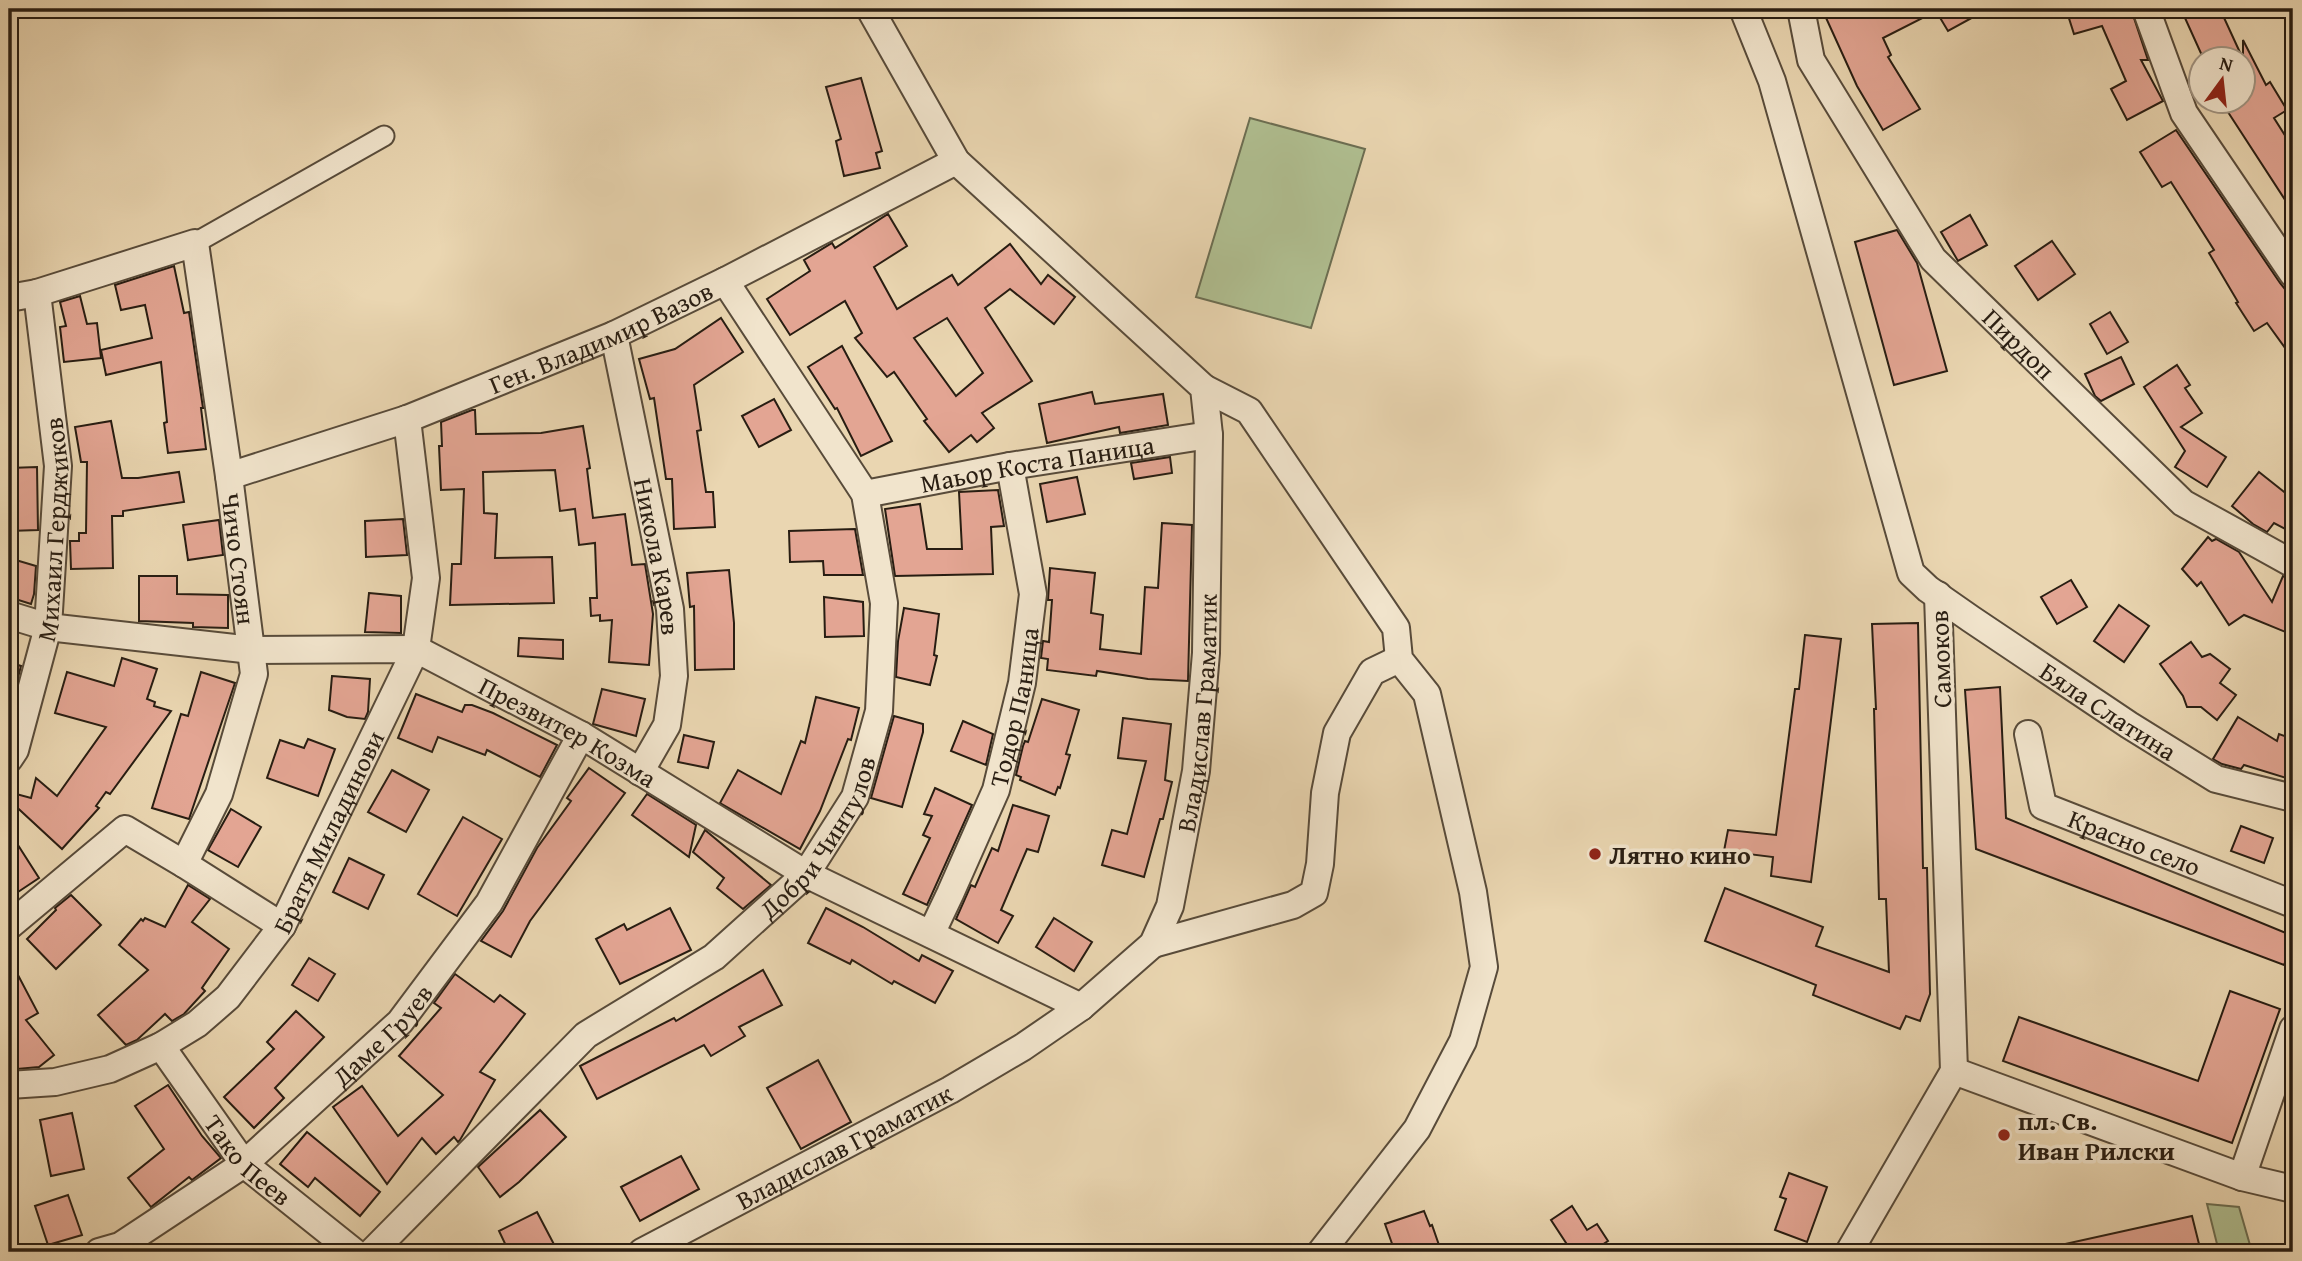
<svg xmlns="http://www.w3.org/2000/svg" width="2302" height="1261" viewBox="0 0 2302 1261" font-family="'Gentium Book Plus',serif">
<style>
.green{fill:#b0bf91;stroke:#6c6e52;stroke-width:2}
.building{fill:#e3a593;stroke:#281d12;stroke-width:2;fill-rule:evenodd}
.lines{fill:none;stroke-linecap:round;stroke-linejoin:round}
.pedestrian-casing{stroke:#584b3a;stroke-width:23}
.minor-casing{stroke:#584b3a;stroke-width:30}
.pedestrian{stroke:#f1e4cc;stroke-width:19}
.minor{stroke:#f1e4cc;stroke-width:26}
.poi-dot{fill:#8f2418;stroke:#f1e4cc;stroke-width:2.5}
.labels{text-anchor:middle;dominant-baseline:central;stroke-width:7;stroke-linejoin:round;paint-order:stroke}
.street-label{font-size:26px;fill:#281d12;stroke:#f1e4cc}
.poi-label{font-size:26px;font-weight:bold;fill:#281d12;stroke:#f1e4cc;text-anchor:start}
</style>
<rect width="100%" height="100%" fill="#ead6b1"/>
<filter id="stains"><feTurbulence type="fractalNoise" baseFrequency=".00286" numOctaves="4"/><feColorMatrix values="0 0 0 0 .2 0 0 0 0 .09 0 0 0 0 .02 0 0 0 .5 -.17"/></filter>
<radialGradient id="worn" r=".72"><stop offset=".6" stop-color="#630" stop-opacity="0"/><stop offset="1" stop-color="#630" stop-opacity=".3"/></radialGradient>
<g class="green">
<polygon points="1250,118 1365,149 1311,328 1196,297"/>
<polygon points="2207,1204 2239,1207 2252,1252 2219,1252"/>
</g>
<g class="building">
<polygon points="1822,9 1988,9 1948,31 1936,11 1883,38 1891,55 1888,57 1920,109 1883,130 1857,86"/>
<polygon points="2066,9 2131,9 2148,60 2141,60 2163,101 2127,120 2111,89 2126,81 2102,26 2074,34"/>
<polygon points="2205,9 2220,9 2243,59 2243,40 2266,85 2270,82 2287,110 2274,118 2293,148 2293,212 2226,109 2243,102 2243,60 2204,60 2185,18"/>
<polygon points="861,78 882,151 876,153 880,168 844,176 836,141 841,139 826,87"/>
<polygon points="2176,130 2280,283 2293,299 2293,359 2267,323 2254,331 2236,303 2238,302 2209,253 2214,250 2171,182 2162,187 2140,152"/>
<path d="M 888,214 L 907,246 L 874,267 L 897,309 L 952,275 L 958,285 L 1010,244 L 1041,284 L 1048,275 L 1075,297 L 1054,324 L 1010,289 L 985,308 L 1032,381 L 982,413 L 994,428 L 977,442 L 971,435 L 949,452 L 924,421 L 927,419 L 894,372 L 887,377 L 855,338 L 862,333 L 845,301 L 790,335 L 767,299 L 810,271 L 804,260 L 832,243 L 835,248 ZM 947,318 L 983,373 L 956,396 L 914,338 Z"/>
<polygon points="1970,215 1987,245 1958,261 1941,232"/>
<polygon points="1897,230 1917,263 1947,371 1894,385 1855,242"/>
<polygon points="2052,241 2075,274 2038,300 2015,266"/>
<polygon points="174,266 184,313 189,312 203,408 201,408 206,449 168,453 164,423 167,422 161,362 106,375 101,350 152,338 145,305 121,310 115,285"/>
<polygon points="80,296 87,324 97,323 101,358 64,362 60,327 66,326 60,302"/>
<polygon points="2110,312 2128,342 2107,354 2090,324"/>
<polygon points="721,318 743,352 694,385 701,430 697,431 706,492 713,492 715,527 674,529 672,479 666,479 654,398 650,399 639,359 675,349"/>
<polygon points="842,346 892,441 861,456 837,408 835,409 808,367"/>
<polygon points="2121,357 2134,384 2101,401 2095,396 2085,374"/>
<polygon points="2177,365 2190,385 2185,388 2202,413 2181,427 2226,457 2207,487 2175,467 2185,451 2144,387"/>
<polygon points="1092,392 1095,404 1163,394 1168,425 1120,433 1119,427 1047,443 1039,404"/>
<polygon points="774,399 791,430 759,447 742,416"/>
<polygon points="472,410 475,410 476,434 541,433 583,426 590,468 587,469 593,518 625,514 632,565 645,564 653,614 649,665 609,662 612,620 600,621 600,615 591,616 590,598 597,598 595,543 579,545 575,509 560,511 555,470 483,472 484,513 497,514 495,558 552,557 554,603 450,605 452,564 461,564 464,489 441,490 439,446 442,446 441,422"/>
<polygon points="111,421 122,478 138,478 179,472 184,502 123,511 123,516 112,516 113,568 71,569 70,541 79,541 79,533 86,533 87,462 81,462 75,427"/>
<polygon points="1170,457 1172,473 1134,479 1131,463"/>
<polygon points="37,467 38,530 9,531 9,468"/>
<polygon points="2259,472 2293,499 2293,533 2274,523 2267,532 2253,524 2232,506"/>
<polygon points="1077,477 1085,514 1047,522 1040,484"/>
<polygon points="998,490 1004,526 991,527 993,574 895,576 885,509 920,504 927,549 962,549 959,492"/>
<polygon points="403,519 407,555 366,557 365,521"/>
<polygon points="219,520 223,555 188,560 183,525"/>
<polygon points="1162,523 1192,525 1188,681 1148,679 1097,671 1096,676 1047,670 1048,659 1041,658 1043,641 1049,642 1052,600 1048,600 1050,568 1095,573 1091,613 1103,615 1100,649 1141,654 1145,587 1158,588"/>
<polygon points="855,529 863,575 824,575 823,561 790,562 789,531"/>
<polygon points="2208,537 2212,541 2216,539 2239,552 2272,602 2283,576 2293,580 2293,635 2244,615 2229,625 2201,582 2197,586 2182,569"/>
<polygon points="9,558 36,566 34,594 31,604 9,597"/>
<polygon points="729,570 734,623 734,669 695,670 694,606 690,607 687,573"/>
<polygon points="139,576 177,576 177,594 228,595 228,628 193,627 193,623 139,621"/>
<polygon points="2071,580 2087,607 2057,624 2041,597"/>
<polygon points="369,593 401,596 401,633 365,632"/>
<polygon points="824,597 863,602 864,636 825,637"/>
<polygon points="2119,605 2149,626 2124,662 2094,641"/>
<polygon points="904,608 939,614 934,655 937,656 930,685 896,677 898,641"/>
<polygon points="1918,623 1923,868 1927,868 1930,994 1920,1021 1906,1016 1900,1029 1813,995 1816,985 1705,941 1725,888 1823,927 1816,946 1889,972 1886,899 1879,899 1874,709 1876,709 1872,624"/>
<polygon points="1805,635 1841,639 1811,882 1771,876 1773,857 1724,851 1728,830 1776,835 1795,689 1799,689"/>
<polygon points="519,638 563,640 563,659 518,656"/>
<polygon points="2191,642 2202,657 2210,654 2230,669 2220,683 2236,695 2217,720 2201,707 2187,707 2183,696 2160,664"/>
<polygon points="122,658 157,669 147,699 155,702 154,706 171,711 110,794 106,792 96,806 99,808 62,849 9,800 9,792 31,798 36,778 57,796 106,727 55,713 67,672 114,686"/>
<polygon points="9,662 21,666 9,713"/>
<polygon points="201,672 235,683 189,819 152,808 181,714 188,716"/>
<polygon points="332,676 370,679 368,712 365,719 347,717 329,710"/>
<polygon points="2000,687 2006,818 2293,936 2293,942 2284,965 1976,849 1965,690"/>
<polygon points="602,689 645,699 636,736 593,724"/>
<polygon points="416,694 462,712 465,705 472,705 493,713 557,745 540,777 487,750 485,755 438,737 432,752 398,738"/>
<polygon points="816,697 859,708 851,740 848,739 820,811 800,849 720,803 738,770 781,794 801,741 805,743"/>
<polygon points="1042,699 1079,710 1066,754 1070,755 1060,788 1058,787 1055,795 1020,780 1021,777 1016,775 1023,746 1025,741 1028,742"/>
<polygon points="894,716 923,724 923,732 902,807 871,798"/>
<polygon points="2238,717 2277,741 2279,734 2293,739 2293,780 2244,765 2241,769 2222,764 2213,759"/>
<polygon points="1123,718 1171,724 1165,780 1172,782 1163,819 1160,819 1144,877 1102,865 1112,830 1127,834 1146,761 1118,758"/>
<polygon points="963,721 993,734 986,765 951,751"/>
<polygon points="684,735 714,742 708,768 678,762"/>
<polygon points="308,739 335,749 318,796 267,778 280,740 304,748"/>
<polygon points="589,768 625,793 530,921 511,957 481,941 503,911 537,848 571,801 567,798"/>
<polygon points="392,770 429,790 406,832 368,812"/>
<polygon points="935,788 972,805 927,905 903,894 930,838 923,835 932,816 924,814"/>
<polygon points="647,794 696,825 689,857 632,815"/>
<polygon points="1013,805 1049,816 1038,852 1027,849 1001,910 1013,916 998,943 956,919 971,885 975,887 992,848 998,851"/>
<polygon points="231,809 261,827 238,867 208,850"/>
<polygon points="463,817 502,839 457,916 418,894"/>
<polygon points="2241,826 2273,838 2264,863 2231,851"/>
<polygon points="705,830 771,885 743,909 717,888 724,878 693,852"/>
<polygon points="9,831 39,878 9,898"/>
<polygon points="349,858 384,875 368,909 333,892"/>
<polygon points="188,885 210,899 192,922 229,949 202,988 205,991 184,1014 172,1021 165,1014 137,1040 126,1045 98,1015 148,970 119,945 141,919 143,921 145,918 165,927"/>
<polygon points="71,895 101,925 56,969 27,939 56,910 55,908"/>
<polygon points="670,908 691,950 620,984 596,939 624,924 627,930"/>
<polygon points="826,908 863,927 919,961 922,955 953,971 935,1003 894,981 892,984 852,960 850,964 808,943"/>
<polygon points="1054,918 1092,942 1074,971 1036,947"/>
<polygon points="9,958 38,1013 26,1020 54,1055 39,1067 17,1069 9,1058"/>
<polygon points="309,958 335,974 318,1001 292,985"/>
<polygon points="763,970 782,1005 739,1027 745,1036 711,1056 704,1045 597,1099 580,1066 674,1018 676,1021"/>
<polygon points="455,974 494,1002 500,995 525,1014 480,1072 495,1080 460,1140 458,1142 454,1137 436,1154 422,1138 387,1184 333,1107 362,1086 398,1136 443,1095 399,1056 441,1008 434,1003"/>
<polygon points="2230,991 2280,1009 2232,1143 2003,1061 2019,1017 2198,1081"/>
<polygon points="296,1011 324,1037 275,1088 284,1098 254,1128 224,1097 274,1049 267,1042"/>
<polygon points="818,1060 851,1122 801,1149 767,1088"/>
<polygon points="168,1085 202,1136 221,1158 192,1180 189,1177 151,1207 128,1178 164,1149 135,1106"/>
<polygon points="540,1110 566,1137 519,1182 500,1197 478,1167"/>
<polygon points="72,1113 84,1169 51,1176 40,1120"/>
<polygon points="307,1132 380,1192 360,1216 315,1178 308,1187 280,1164"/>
<polygon points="681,1156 699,1189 640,1221 621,1187"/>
<polygon points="1789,1173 1827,1187 1807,1242 1775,1230 1786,1199 1780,1197"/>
<polygon points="68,1195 82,1235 48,1245 35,1206"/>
<polygon points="1572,1206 1587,1230 1597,1224 1608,1241 1591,1252 1572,1252 1551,1220"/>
<polygon points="1424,1211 1430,1226 1432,1225 1440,1248 1437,1248 1438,1252 1395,1252 1385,1224"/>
<polygon points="537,1212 558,1252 509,1252 499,1231"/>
<polygon points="2192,1216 2201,1252 2066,1252 2065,1244"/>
</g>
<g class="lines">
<g class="pedestrian-casing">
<polyline id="pedestrian" points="195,243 384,136"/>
</g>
<g class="minor-casing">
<g id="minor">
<path id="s1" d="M 1743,9 L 1772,81 L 1911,573 L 1928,589 L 1971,619 L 2129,725 L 2216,779 L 2293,798"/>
<path id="s2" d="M 1801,9 L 1811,60 L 1933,259 L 2183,503 L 2293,564"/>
<polyline points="2146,9 2184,113 2293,274"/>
<path id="s3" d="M 9,298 L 37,293 L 195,243 L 229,476 L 254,674 L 219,794 L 184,864"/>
<path id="s4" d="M 614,335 L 670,609 L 674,676 L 667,725 L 640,772"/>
<polyline points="1204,388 1249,411 1396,628 1399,659 1427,694 1473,892 1484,967 1463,1041 1417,1129 1321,1252"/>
<path id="s5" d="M 229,476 L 407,419 L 614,335 L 725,281 L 956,161"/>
<path id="s6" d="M 865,494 L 1010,466 L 1209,435"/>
<path id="s7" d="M 9,615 L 48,627 L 252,650 L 416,649 L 581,735 L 806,874 L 1081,1007"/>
<path id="s8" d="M 2028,734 L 2043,806 L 2293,904"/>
<path id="s9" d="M 9,759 L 15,750 L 48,627 L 58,466 L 37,293"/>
<polyline points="9,926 125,829 184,864 282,926"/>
<path id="s10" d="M 931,934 L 950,894 L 996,790 L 1022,683 L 1033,594 L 1010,466"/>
<polyline points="1153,944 1293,905 1314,893 1320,864 1325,793 1337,733 1372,672 1399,659"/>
<path id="s11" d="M 161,1046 L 244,1164 L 354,1252"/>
<polyline points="1954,1071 2242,1177 2293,1189"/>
<path id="s12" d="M 9,1085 L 55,1082 L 110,1069 L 161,1046 L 197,1024 L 228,997 L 282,926 L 416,649 L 426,578 L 407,419"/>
<polyline points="2242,1177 2293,1029"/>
<path id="s13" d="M 99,1252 L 120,1246 L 244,1164 L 400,1022 L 489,903 L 581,735"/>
<path id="s14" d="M 372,1252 L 586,1035 L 714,957 L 806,874 L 855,797 L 879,711 L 884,603 L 865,494 L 725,281"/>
<path id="s15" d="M 642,1252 L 950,1090 L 1023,1047 L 1081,1007 L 1153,944 L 1170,906 L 1196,771 L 1206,653 L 1209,435 L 1204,388 L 956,161 L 870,9"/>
<polyline points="1849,1252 1954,1071 1938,595"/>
</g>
</g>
<use href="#pedestrian" class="pedestrian"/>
<use href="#minor" class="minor"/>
</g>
<g class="poi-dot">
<circle cx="1595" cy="854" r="7"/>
<circle cx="2004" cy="1135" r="7"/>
</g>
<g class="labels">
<g class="street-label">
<text stroke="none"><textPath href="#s5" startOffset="397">Ген. Владимир Вазов</textPath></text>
<text stroke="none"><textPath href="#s2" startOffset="406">Пирдоп</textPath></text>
<text stroke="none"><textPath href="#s6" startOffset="175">Маьор Коста Паница</textPath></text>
<text stroke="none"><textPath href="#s9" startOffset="236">Михаил Герджиков</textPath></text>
<text stroke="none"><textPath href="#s4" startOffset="226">Никола Карев</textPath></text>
<text stroke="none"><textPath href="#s3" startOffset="513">Чичо Стоян</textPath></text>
<text transform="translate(1940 659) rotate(-92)">Самоков</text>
<text stroke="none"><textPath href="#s10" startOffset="243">Тодор Паница</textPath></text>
<text stroke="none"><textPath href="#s1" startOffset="830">Бяла Слатина</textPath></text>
<text stroke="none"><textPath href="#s15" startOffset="836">Владислав Граматик</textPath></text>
<text stroke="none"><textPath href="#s7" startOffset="583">Презвитер Козма</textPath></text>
<text stroke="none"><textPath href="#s12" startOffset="436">Братя Миладинови</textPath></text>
<text stroke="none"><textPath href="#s14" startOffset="616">Добри Чинтулов</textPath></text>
<text stroke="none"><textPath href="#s8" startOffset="172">Красно село</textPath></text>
<text stroke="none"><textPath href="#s13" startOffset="360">Даме Груев</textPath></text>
<text stroke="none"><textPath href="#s15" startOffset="228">Владислав Граматик</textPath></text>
<text stroke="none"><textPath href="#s11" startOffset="144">Тако Пеев</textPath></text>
</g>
<g class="poi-label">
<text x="1609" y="854">Лятно кино</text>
<text x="2018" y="1120">пл. Св.<tspan x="2018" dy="30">Иван Рилски</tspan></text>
</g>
</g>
<rect width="2302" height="1261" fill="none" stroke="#ead6b1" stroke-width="35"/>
<rect x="10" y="10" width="2281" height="1240" fill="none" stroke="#281d12" stroke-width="3.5"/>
<rect x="18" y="18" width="2267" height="1226" fill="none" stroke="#281d12" stroke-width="2"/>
<g transform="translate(2222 80) rotate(15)"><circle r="33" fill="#f1e4cc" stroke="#a19482" stroke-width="2"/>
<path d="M0-5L12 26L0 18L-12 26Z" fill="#8f2418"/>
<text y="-10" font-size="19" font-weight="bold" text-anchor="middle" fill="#281d12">N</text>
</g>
<rect width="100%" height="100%" filter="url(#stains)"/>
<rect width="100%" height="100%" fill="url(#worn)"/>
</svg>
